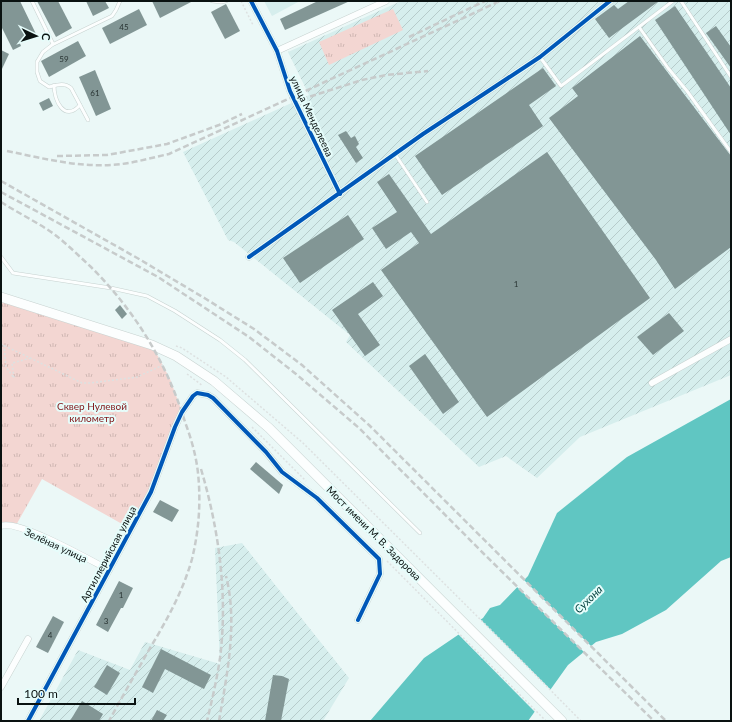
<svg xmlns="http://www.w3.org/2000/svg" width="732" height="722" viewBox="0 0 732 722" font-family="Lato,sans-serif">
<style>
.built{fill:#d6eeed}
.industrial{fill:url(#industrial-furrows)}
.park{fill:url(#park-tufts)}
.water{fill:#60c6c2}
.pier{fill:#ebf8f7}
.building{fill:#829695}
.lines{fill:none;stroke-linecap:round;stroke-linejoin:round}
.service-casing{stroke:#c7d2d0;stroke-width:4}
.minor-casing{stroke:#c7d2d0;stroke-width:7}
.secondary-casing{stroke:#c7d2d0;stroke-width:10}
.path{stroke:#dde1e1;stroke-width:1.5;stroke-dasharray:2 2;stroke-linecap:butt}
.service{stroke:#fcfefe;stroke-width:3}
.minor{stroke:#fcfefe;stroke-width:6}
.secondary{stroke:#fcfefe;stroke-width:9}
.rail{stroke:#c7cbcb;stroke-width:2.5;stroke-dasharray:6 3;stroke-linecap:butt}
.cycleway-casing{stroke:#e6fdfb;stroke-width:6}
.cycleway{stroke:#0057b8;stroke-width:4}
.labels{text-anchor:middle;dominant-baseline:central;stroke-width:4;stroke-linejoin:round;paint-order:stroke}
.number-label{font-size:8px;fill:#283332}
.street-label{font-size:10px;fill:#0a1211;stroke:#e6fdfb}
.park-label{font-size:10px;fill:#811619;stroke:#e6fdfb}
.water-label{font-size:11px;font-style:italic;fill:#04413f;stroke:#e6fdfb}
</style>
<defs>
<pattern id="industrial-furrows" width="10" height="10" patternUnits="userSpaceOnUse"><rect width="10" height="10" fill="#d6eeed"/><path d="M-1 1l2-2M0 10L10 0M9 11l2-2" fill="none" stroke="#b6cbca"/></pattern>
<pattern id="park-tufts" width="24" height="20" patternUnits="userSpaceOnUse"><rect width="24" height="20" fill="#f3d6d2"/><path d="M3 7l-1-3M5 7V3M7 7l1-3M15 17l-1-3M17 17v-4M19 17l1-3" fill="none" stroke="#cfb7b3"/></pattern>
</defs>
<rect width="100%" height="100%" fill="#ebf8f7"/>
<polygon class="built" points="264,1 300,1 272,16"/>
<g class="industrial">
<polygon points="401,1 731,1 731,375 580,437 537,478 506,456 479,467 346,342 350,335 234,242 228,240 183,152 309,95 288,52"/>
<polygon points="242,543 349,678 323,721 39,721 78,650 130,670 145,642 220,664 215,548"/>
</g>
<g class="park">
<polygon points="393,9 403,30 329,65 319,42"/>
<polygon points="1,297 152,345 170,379 182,412 151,492 131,529 42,479 15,527 4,525 1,520"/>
</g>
<polygon class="water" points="731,399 731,557 721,561 666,610 622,634 596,642 568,665 528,721 370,721 424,658 483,618 490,608 500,605 528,576 557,513 627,457"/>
<g class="pier">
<polygon points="523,579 592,647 585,653 516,586"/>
<polygon points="479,618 552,691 536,713 457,633"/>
</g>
<g class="building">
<polygon points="1,1 20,1 36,34 19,41 21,46 13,50 1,26"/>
<polygon points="37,1 58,1 72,28 56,37"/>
<polygon points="86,1 105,1 109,8 93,16"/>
<polygon points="152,1 193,1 160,18"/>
<polygon points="318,1 350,1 285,30 280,19"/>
<polygon points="629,1 659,1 609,38 595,19 614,5 618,9"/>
<polygon points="226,4 240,31 225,39 211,12"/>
<polygon points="675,6 731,88 731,135 655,20"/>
<polygon points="139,9 147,25 110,44 102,28"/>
<polygon points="716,26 731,47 731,68 706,33"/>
<polygon points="640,36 731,156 731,247 675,289 656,260 549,118 578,96 572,88"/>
<polygon points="78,41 86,56 49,77 41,61"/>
<polygon points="1,50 9,54 1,71"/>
<polygon points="543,68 556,86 529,105 543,126 442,195 415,156"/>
<polygon points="95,70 111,109 96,116 79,77"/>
<polygon points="49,98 53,106 43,111 39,103"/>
<polygon points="346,131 351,138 355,136 359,144 356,147 363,158 356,163 338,135"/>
<polygon points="547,152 650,298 487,417 381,270 419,243 411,232 386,249 372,228 397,212 377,182 389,174 431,234"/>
<polygon points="348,215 364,239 300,283 283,258"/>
<polygon points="373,282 383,296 358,314 380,345 365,356 332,310"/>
<polygon points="120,305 127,314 122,319 115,310"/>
<polygon points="669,313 684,331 653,355 637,337"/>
<polygon points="425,354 459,402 443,414 409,366"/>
<polygon points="256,462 283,485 279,494 250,469"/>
<polygon points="160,500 179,510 172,522 153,512"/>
<polygon points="119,581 133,588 123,608 121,608 108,632 96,625"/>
<polygon points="53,616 64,622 48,653 36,647"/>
<polygon points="161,649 211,675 204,689 165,669 153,693 142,687"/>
<polygon points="107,665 120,673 107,695 94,687"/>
<polygon points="273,675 282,676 289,679 281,721 265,721"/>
<polygon points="82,701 103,714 99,721 70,721"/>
<polygon points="157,710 167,715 163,721 151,721"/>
</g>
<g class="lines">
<g class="service-casing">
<g id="service">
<polyline points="32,1 53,44"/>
<polyline points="212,1 221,2 226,1"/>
<polyline points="681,1 731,77"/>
<polyline points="639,27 668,68 687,91 731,152"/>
<polyline points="540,57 561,86 673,1"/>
<path d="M 54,85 C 54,100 64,123 80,105"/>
<path d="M 88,120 L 71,88 C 64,82 57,85 49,87 L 40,81 L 37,72 L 37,62 L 43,52 L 52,45 L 112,16 L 116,10 L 120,1"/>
<polyline points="395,154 427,202"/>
<polyline points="1,257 13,273 111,288 147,296 175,311 220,340 245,360 420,533"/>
</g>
</g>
<g class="minor-casing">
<g id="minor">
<polyline points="251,1 277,51 290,91 340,194"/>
<polyline points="277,51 386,1"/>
<polyline points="249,257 423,134 540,57 610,1"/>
<polyline points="652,383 731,339"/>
<path d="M 1,526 C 18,519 90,560 109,570"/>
<polyline points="1,687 28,639"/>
<polyline points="28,721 151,492 175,427 182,412 193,396 197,393 208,395 213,398 266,452 282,472 317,498 379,559 380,574 358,620"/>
</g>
</g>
<g class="secondary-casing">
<polyline id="secondary" points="1,297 152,345 176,356 214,381 269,428 562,721"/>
</g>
<g class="path">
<polyline points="241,1 253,25"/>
<polyline points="1,344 82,383 90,383 137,377 163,365"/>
<polyline points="4,345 6,367 14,378 12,363 31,358"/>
<polyline points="176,346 182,348 226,377 303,443 498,637 581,721"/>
<polyline points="187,374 203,386"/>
<polyline points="252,427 306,481"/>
<polyline points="387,561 546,721"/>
</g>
<use href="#service" class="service"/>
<use href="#minor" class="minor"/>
<use href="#secondary" class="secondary"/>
<g class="rail">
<polyline points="409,37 485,1"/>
<polyline points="293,102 362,80 386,75 428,71"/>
<path d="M 7,151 C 41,158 76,167 111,165 C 131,164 150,158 169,154 L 500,1"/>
<polyline points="57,156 107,155 167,144 219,125 242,114"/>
<polyline points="1,181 139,259 206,299 254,329 302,365 369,425 666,721"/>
<polyline points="1,192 158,277 249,337 296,374 359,428 483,553 654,721"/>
<path d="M 1,202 C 18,213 37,222 54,234 C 67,244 79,256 91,267 C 135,311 167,363 185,422 C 191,438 196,455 198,473 C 201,502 199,530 192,559 C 183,591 167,620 150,648 C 136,673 122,697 109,721"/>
<path d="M 201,469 C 219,530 228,595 220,658 C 217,679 212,700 207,721"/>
<path d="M 219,721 C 227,674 238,623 226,576"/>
</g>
<g class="cycleway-casing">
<g id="cycleway">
<polyline points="251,1 277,51 290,91 340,194"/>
<polyline points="249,257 423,134 540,57 610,1"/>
<polyline points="28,721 151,492 175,427 182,412 193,396 197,393 208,395 213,398 266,452 282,472 317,498 379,559 380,574 358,620"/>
</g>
</g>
<use href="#cycleway" class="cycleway"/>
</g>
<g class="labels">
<g class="number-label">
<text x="124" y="27">45</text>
<text x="64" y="59">59</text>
<text x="95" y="93">61</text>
<text x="516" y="284">1</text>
<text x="121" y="595">1</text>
<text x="106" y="621">3</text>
<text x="50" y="635">4</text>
</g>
<g class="street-label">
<text transform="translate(312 116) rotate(65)">улица Менделеева</text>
<text transform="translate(374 533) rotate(45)">Мост имени М. В. Задорова</text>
<text transform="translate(56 545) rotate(25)">Зелёная улица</text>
<text transform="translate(108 554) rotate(-62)">Артиллерийская улица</text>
</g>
<g class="park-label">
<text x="92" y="406">Сквер Нулевой<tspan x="92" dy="12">километр</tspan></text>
</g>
<g class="water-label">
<text transform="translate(588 599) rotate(-44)">Сухона</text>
</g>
</g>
<rect width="732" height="722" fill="none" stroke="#0a1211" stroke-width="4"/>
<g transform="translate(36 36) rotate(94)" stroke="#e6fdfb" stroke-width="3" paint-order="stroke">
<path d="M0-3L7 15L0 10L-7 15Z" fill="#0a1211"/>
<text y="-6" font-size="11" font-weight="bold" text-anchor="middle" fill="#0a1211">С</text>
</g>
<path d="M18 698v6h117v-6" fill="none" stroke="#0a1211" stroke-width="2"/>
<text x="24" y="698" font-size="12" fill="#0a1211" stroke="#e6fdfb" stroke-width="3" paint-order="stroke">100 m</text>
</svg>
